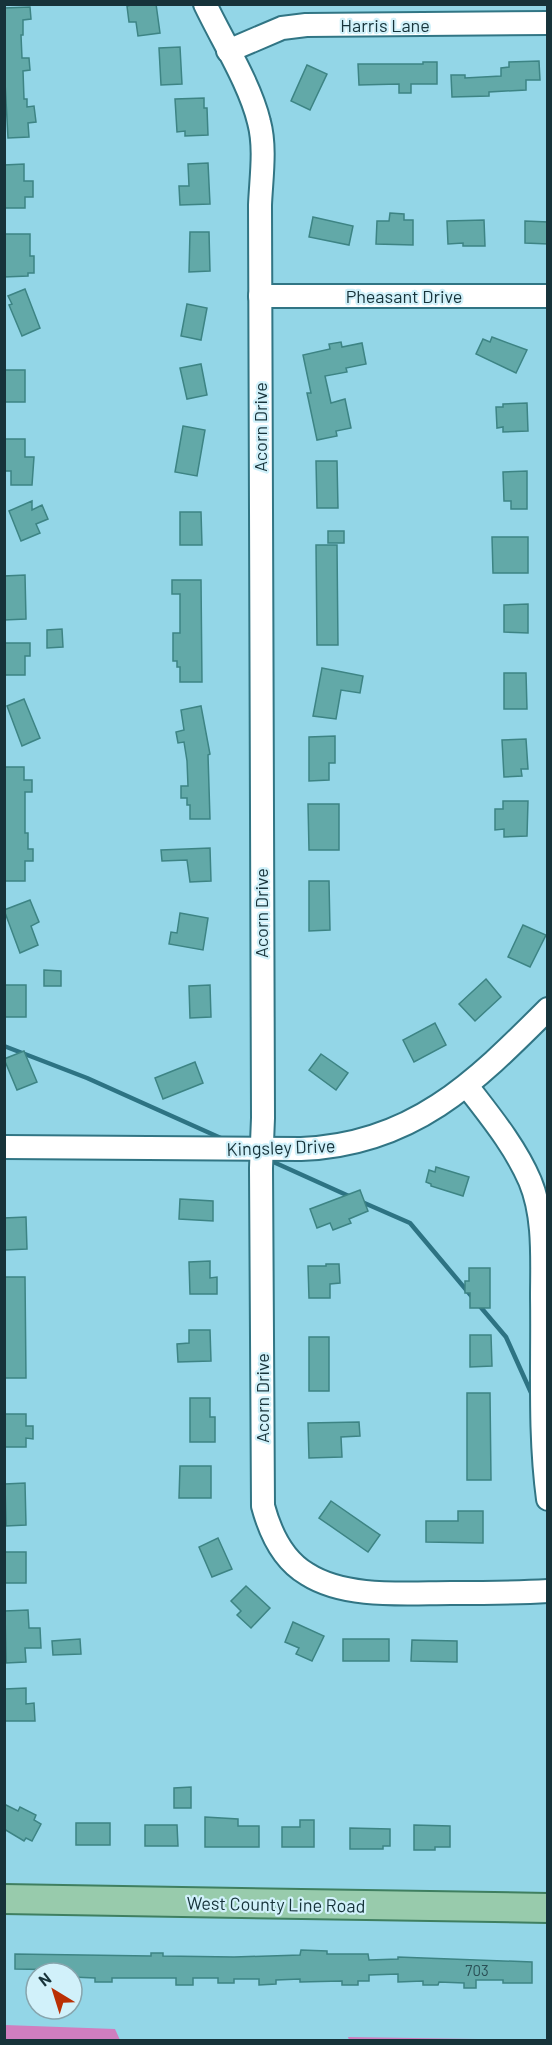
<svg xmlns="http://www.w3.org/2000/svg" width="552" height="2045" viewBox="0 0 552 2045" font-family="Barlow,sans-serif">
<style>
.green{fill:#d07ebf}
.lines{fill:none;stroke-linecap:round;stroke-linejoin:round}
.stream{stroke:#2d7383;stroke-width:4.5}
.building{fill:#62a9a8;stroke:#3d8484;stroke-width:1.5}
.minor-casing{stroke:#317584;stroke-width:26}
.major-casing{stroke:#3f7f60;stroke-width:32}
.minor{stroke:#fff;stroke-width:22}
.major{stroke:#98cbac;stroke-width:28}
.labels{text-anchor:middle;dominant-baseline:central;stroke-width:4.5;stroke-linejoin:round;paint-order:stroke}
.number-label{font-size:15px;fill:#2a5056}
.street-label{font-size:18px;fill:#17333a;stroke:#d1f1fa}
</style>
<rect width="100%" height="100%" fill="#93d6e7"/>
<g class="green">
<polygon points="5,2025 115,2029 120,2040 5,2040"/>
<polygon points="348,2037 536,2040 349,2040"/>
</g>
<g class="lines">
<g class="stream">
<polyline points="4,1046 87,1078 223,1139"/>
<polyline points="269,1160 351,1197"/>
<polyline points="362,1202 410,1223 473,1298"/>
<polyline points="478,1304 506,1337 533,1397"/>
</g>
</g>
<g class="building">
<polygon points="136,4 156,4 160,33 138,36 136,22 129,22 127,6"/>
<polygon points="30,7 31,19 23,20 23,35 21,35 22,58 29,58 30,70 23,71 24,99 27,99 27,107 34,106 36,122 28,123 29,137 8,138 4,63 4,8"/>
<polygon points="180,47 182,84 161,85 159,48"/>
<polygon points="539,61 540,80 526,80 526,90 489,92 489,96 452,97 451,75 465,75 465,78 501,76 501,68 509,67 509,62"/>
<polygon points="423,62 437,62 437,84 411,84 411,93 399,93 399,84 359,85 358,64 423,64"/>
<polygon points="307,65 327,74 310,110 291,101"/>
<polygon points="204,98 204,108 207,108 208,135 185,136 185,131 177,132 175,99"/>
<polygon points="208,163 210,204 180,205 179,186 189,186 188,164"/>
<polygon points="24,164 24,181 33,181 33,197 25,197 25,208 4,208 4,165"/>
<polygon points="390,213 404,214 404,220 413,220 413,245 376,244 377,221 389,221"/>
<polygon points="313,217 353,226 349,245 309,237"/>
<polygon points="484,220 485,246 463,246 463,243 448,244 447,221"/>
<polygon points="525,221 548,222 548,244 525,243"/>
<polygon points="190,232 209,232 210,271 189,272"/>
<polygon points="4,234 30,234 30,256 34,256 34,273 28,273 28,276 4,277"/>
<polygon points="25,289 40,328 22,336 9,305 12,304 8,296"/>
<polygon points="187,304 207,308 201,340 181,336"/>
<polygon points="492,337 527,350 516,373 476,354 483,339 490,342"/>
<polygon points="341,342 342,347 362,343 366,364 346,368 347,372 325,376 331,403 345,399 351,428 336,431 337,436 317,440 307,393 311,393 303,355 330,349 329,344"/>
<polygon points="201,364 207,395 187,399 180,368"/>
<rect x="4" y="370" width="21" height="32"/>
<polygon points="527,403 528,431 503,432 503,427 497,428 496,407 503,407 503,404"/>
<polygon points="183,426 205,430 197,476 175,472"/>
<polygon points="4,439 25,439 25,457 34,457 32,485 11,485 11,471 4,471"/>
<polygon points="316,461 337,461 338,508 317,508"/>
<polygon points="527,471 527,509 511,509 511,501 504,501 503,472"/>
<polygon points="32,501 32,510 42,505 48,519 36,524 40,533 21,541 9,511"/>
<polygon points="180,512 201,512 202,545 180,545"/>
<rect x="328" y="531" width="16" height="12"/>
<polygon points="492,537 528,537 528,573 493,573"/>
<polygon points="316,545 337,545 338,645 317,645"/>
<polygon points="25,575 26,619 4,620 4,576"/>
<polygon points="172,580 201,580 202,682 180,682 180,667 177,667 177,661 173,661 173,633 180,633 180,594 172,594"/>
<polygon points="528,604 528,633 504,632 504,605"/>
<polygon points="62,629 63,647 47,648 47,630"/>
<polygon points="4,643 30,643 30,656 25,656 25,675 4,675"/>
<polygon points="322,668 363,676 360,693 341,690 336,719 313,716"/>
<polygon points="504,673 526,673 527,709 504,709"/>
<polygon points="24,699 40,738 22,746 7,706"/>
<polygon points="201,706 210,754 208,755 210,819 190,819 190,805 187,805 187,798 181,798 181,786 188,786 187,761 184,742 178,743 176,732 184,730 181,710"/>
<polygon points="335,736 335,763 329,763 329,780 309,781 309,737"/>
<polygon points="526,739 528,769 521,769 522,776 504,777 502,740"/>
<polygon points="4,767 24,767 24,780 32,780 32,792 25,792 25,833 28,833 28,849 33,849 33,861 25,861 25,881 5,881"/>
<polygon points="503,801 528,801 527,836 504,837 504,829 495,830 495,809 503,809"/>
<polygon points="308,804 339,804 339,850 309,850"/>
<polygon points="210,848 211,881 190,882 187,860 162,861 161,850"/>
<polygon points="309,881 329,881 330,930 309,931"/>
<polygon points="30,900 39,922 31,926 38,945 20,953 4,910"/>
<polygon points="180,913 208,918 203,950 169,944 171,932 177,933"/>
<polygon points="523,925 546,935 530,967 508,957"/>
<polygon points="44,970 61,971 61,986 44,986"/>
<polygon points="486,979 501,997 475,1021 459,1004"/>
<rect x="5" y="985" width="21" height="32"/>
<polygon points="210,985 211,1017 190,1018 189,986"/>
<polygon points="435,1023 446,1045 414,1062 403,1040"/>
<polygon points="24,1051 37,1082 17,1090 4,1059"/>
<polygon points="321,1054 348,1073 336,1090 309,1070"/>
<polygon points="195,1062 203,1083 163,1099 155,1078"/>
<polygon points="436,1167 469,1177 463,1196 431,1186 431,1184 426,1182 429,1170 435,1172"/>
<polygon points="360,1190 368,1211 349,1219 351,1223 333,1230 330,1223 317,1228 310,1209"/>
<polygon points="180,1199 213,1201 213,1221 179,1219"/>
<polygon points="26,1217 27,1249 5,1250 4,1218"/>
<polygon points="210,1261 210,1278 217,1277 217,1294 190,1294 189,1262"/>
<polygon points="326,1264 339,1264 340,1283 330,1284 330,1298 309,1298 308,1266 326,1266"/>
<polygon points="469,1268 490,1268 490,1308 470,1308 470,1293 465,1293 465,1281 469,1281"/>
<polygon points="5,1277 25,1277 26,1378 5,1378"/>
<polygon points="189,1330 210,1330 211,1361 178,1362 177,1344 189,1343"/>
<polygon points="470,1335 491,1335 492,1366 470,1367"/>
<rect x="309" y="1337" width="20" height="54"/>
<polygon points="467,1393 490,1393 491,1480 467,1480"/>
<polygon points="190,1398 210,1398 210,1417 215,1417 215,1442 190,1442"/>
<polygon points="5,1414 26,1414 26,1426 33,1426 33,1439 26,1438 26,1447 5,1447"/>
<polygon points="359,1422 360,1436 341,1437 342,1457 309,1458 308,1423"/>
<polygon points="180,1466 211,1466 211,1498 179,1498"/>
<polygon points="25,1483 26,1525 6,1526 5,1484"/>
<polygon points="331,1501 380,1535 368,1552 319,1518"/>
<polygon points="458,1511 483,1511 483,1543 426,1542 426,1521 458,1521"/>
<polygon points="218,1538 232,1569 212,1577 199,1547"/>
<rect x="5" y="1552" width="21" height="31"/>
<polygon points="246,1586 270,1608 251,1628 237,1615 241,1611 231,1601"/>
<polygon points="28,1610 29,1628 40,1628 41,1648 25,1648 26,1662 6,1663 5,1611"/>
<polygon points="293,1622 324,1636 312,1661 296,1654 299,1648 285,1642"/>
<polygon points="80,1639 81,1654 53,1655 52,1641"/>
<rect x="343" y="1639" width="46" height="22"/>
<polygon points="412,1640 457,1641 457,1662 411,1661"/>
<polygon points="26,1688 26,1704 34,1703 35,1721 5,1721 5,1689"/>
<polygon points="191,1787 191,1808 174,1808 174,1788"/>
<polygon points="4,1804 18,1811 20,1807 36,1815 34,1820 41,1824 32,1841 26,1838 24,1841 4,1829"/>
<polygon points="205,1817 238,1819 238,1826 259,1826 259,1847 205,1847"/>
<polygon points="300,1820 314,1820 314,1847 282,1847 282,1827 300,1827"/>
<rect x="76" y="1823" width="34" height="22"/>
<polygon points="145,1825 177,1825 178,1846 145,1846"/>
<polygon points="414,1825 450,1826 450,1847 435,1847 435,1850 414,1850"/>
<polygon points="350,1828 390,1829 390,1846 383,1846 383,1849 350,1849"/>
<polygon points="301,1950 327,1951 327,1954 368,1954 369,1960 398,1959 398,1957 532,1962 532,1983 503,1983 503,1980 476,1980 476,1988 464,1988 464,1983 439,1982 438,1985 423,1985 423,1981 398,1982 398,1974 369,1975 369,1981 358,1981 358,1985 342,1985 342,1981 300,1982 300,1979 276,1980 276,1984 259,1985 259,1979 234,1979 234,1983 218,1983 218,1978 193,1978 193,1985 176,1985 176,1978 112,1978 112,1982 95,1982 95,1978 72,1977 70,1970 15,1969 15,1954 151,1956 151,1953 163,1953 163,1956 234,1957 300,1955"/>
</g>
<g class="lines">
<g class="minor-casing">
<g id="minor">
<path d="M 205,4 C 222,40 250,84 259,122 C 266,148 261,179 260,205 L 263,1118 L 261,1168 L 263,1506 C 270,1532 283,1560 307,1574 C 346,1599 407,1593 451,1593 C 483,1593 515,1593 548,1591"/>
<polyline points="228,51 282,28 306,25 548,23"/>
<polyline points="260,296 548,296"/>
<path d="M 467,1086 C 490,1116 515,1146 530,1181 C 545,1217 542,1259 542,1298 C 543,1365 539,1432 548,1499"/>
<path d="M 4,1147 L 301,1149 C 412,1145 474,1083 548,1009"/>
</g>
</g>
<g class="major-casing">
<polyline id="major" points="4,1899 548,1908"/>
</g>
<use href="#minor" class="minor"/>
<use href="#major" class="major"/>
</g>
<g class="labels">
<g class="number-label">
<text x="477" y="1970">703</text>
</g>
<g class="street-label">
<text x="385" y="25">Harris Lane</text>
<text x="404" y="296">Pheasant Drive</text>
<text transform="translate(260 427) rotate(-90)">Acorn Drive</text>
<text transform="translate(261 913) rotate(-90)">Acorn Drive</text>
<text transform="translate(281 1147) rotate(-2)">Kingsley Drive</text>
<text transform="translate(262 1398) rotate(-90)">Acorn Drive</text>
<text transform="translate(276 1904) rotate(1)">West County Line Road</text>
</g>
</g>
<rect width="552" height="2045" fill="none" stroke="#17333a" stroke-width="12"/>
<g transform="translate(54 1991) rotate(322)"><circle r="28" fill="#d1f1fa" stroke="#87a5ad" stroke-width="1.5"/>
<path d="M0-4.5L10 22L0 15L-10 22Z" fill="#ba3004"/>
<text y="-9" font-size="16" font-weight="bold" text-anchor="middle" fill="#17333a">N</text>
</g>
</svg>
